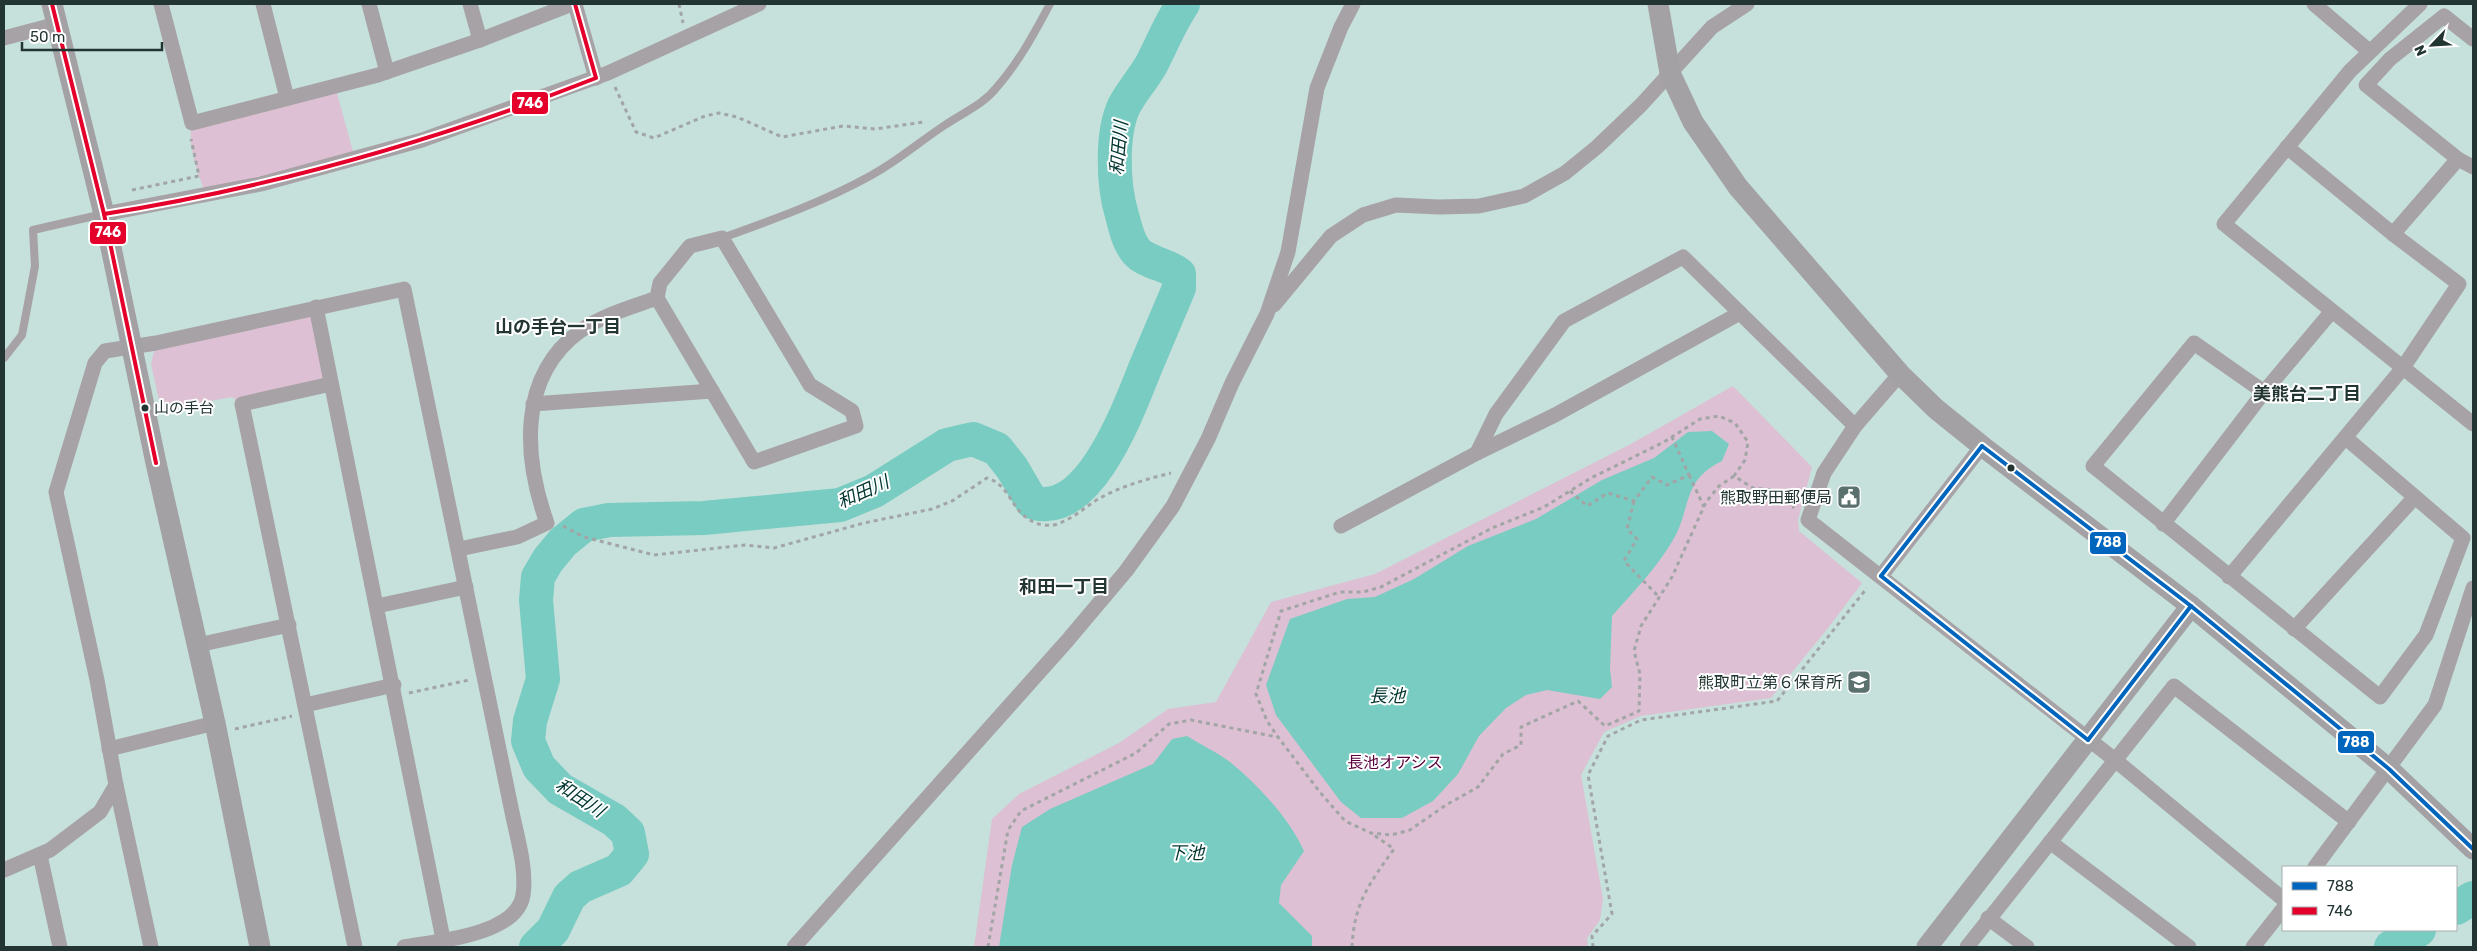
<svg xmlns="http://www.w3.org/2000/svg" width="2477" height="951" viewBox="0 0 2477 951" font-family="Rubik,'Noto Sans JP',sans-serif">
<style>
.green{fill:#ddc0d3}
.water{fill:#78ccc2}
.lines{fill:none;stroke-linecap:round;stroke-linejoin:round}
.river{stroke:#78ccc2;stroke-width:34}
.path{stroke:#a2a5a6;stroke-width:3;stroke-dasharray:4 4;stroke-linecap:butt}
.lane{stroke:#a7a2a5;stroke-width:8}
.street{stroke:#a7a2a5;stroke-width:15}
.secondary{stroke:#a3a1a4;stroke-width:21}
.bus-1-casing{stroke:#fff;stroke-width:8}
.bus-2-casing{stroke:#fff;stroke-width:8}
.bus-1{stroke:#0065bd;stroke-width:4}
.bus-2{stroke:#e4002b;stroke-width:4}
.bus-dot{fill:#223532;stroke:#fff;stroke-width:2}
.labels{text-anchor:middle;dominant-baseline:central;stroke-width:4;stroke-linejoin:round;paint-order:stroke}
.bus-label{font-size:15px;fill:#223532;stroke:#fff;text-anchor:start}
.poi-label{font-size:16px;fill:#223532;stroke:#fff;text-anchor:end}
.park-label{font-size:16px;fill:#59003c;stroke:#fff}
.water-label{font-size:18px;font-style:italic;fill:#003530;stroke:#fff}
.neighbourhood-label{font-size:18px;font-weight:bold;fill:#223532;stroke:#fff}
.line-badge{stroke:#fff;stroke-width:2}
.badge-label{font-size:14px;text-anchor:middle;font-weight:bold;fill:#fff}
</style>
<rect width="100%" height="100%" fill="#c6e0db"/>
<g class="green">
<path d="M 335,86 L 355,159 L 206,195 C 198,174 187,145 192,123 Z"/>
<polygon points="316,307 331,384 242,404 232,397 161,410 151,364 156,343"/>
<polygon points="1733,386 1812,467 1798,520 1799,531 1862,583 1828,628 1771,698 1641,716 1604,732 1581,775 1603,899 1600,920 1587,938 1588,947 974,947 992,819 1019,794 1119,743 1168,709 1216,702 1271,602 1375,574 1629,445"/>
</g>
<g class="water">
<path d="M 1712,431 L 1729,444 L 1722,461 C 1681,481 1692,508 1673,540 C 1657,568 1633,592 1612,616 L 1610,669 L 1612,687 L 1600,699 L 1547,690 L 1526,695 L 1506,708 L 1479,736 L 1458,774 L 1433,801 L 1402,818 L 1361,818 L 1341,802 L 1276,715 L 1266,685 L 1290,619 L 1347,599 L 1375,597 L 1414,579 L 1468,546 L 1536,519 L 1602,480 L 1654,458 L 1688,432 Z"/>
<path d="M 1187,736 C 1201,745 1217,752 1230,762 C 1258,785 1289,818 1304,851 L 1281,885 L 1279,903 L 1312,936 L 1312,947 L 999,947 L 1012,865 L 1022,827 L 1050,809 L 1153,764 L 1172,739 Z"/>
</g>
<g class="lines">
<g class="river">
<polyline points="2456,908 2473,898"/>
<path d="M 536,947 L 553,930 L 569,897 L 580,887 L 619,870 L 632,854 L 628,833 L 614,820 L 560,789 L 539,767 L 528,741 L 530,721 L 543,679 L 536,600 L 538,577 L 548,560 L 563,542 L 584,525 L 609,520 L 704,518 L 840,505 L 874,491 L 947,445 L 973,439 L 997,449 L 1012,468 L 1032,502 C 1090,521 1130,405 1146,366 C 1157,340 1168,314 1179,288 L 1179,274 C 1167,264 1146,263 1136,251 C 1128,241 1125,227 1122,215 C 1113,186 1111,134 1124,106 C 1132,91 1143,79 1151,65 C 1162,44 1170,23 1183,4"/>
<polyline points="2391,947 2419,930"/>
</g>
<g class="path">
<polyline points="679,4 683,23"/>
<polyline points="615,87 636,132 654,138 705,116 719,113 737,117 782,137 843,126 875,129 924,122"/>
<polyline points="132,190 199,176 191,139"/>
<polyline points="1689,475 1704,507"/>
<polyline points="1734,476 1719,486 1706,502 1672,577 1641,626 1634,651 1640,674 1639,711 1605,726 1578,701 1521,727 1521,745 1503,754 1478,787 1446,805 1410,830 1391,835 1371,833 1345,821 1319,791 1278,737 1267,721 1256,694 1281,611 1340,592 1363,592 1381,587 1492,528 1544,507 1591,478 1664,442 1700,419 1719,416 1735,423 1748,442 1745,460 1734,476 1753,488 1774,490 1794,508"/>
<polyline points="1570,491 1587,506 1608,493 1634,501 1652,477 1667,485 1689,475 1672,437"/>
<polyline points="1634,501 1627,529 1637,539 1624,561 1659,597"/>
<path d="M 563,526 L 584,537 L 654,555 L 745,545 L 774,548 L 864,523 L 932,509 L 952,501 L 987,478 C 1013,486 1009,514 1039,524 C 1043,525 1053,526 1057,524 C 1073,519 1086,506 1100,498 C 1122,486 1147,479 1171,473"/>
<polyline points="409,693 469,680"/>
<polyline points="235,729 292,716"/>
<polyline points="988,947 1008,830 1021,811 1136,753 1169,724 1191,720 1277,737"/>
<path d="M 1352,947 C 1354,903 1369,884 1394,849 L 1371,833"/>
<polyline points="1593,947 1592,936 1612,914 1588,775 1608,736 1641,720 1777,701 1867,588"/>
</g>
<g class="lane">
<path d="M 722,238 C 772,220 823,202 870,176 C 898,161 919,142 945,125 C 964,112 983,105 997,87 C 1019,62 1035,32 1050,4"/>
<polyline points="4,358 22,335 35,266 33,230 103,214"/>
</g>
<g class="street">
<polyline points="161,4 192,123 378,75 480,40 572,4"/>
<polyline points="263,4 287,98"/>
<polyline points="369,4 387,72"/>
<polyline points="470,4 480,40"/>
<polyline points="575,4 596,78"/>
<polyline points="2314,4 2369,51"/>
<polyline points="2420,4 2350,71 2224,224 2473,424"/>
<polyline points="4,38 57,24"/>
<polyline points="2473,39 2444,16 2390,59 2366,85 2458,159 2473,167"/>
<polyline points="104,214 261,184 422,140 608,73 759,4"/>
<polyline points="2393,234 2458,159"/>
<polygon points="722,238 810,385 852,411 856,426 754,462 657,298 660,283 690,246"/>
<polyline points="1274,305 1331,236 1363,215 1396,205 1439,207 1479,206 1524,196 1565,173 1597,147 1641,105 1712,27 1747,4"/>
<polyline points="316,307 443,939"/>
<polyline points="1900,374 1855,426 1824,473 1808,520 2115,760 2283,899"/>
<polyline points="331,384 242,404 355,947"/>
<polyline points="2264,392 2194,343 2093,466 2380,697 2426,635 2463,538 2415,497"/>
<polyline points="533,404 712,391"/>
<polyline points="1477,453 1496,414 1564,321 1683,257 1855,426"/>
<polyline points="2163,524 2264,392 2332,311"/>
<polyline points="1341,526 1477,453 1555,415 1740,313"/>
<path d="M 459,549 L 517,537 L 547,523 C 524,459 517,377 580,331 C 603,315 632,307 657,298"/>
<polyline points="1881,576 1982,446"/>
<polyline points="2229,577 2402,369 2459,284 2393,234 2287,147"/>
<polyline points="377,606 466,587"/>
<polyline points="2294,629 2415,497 2346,438"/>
<polyline points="198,645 289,625"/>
<polyline points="305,705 394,685"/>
<polyline points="109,749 215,723"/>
<polyline points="116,785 151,947"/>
<polyline points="2050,842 2189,947"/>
<polyline points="40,855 60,947"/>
<polyline points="2315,867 2435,705 2473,588"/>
<path d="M 4,870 L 50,850 L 100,812 L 116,785 L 97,680 L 56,492 L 95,363 L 105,351 L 156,343 L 404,289 L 512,812 C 517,837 527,869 523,895 C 517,935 437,941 404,947"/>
<polyline points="1988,918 2027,947"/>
<polyline points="794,947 1067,641 1126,571 1173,506 1208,439 1232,383 1267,314 1288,252 1317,88 1341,27 1353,4"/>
<polyline points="1967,947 2174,686 2349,822"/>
<polyline points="2253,947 2283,909"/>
</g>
<g class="secondary">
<polyline points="52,4 104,214 156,463 215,723 260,947"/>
<polyline points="1658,4 1670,73 1693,122 1738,187 1900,374 1936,409 1982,446 2191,606 2389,769 2473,849"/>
<polyline points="1927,947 2191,606"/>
</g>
<g class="bus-1-casing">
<g id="bus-1">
<polyline points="1982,446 2191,606 2389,769 2473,849"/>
<polyline points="1881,576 2088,740"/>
<polyline points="1881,576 1982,446"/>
<polyline points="2088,740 2191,606"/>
</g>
</g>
<g class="bus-2-casing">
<g id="bus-2">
<polyline points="52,4 104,214 156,463"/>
<path d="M 104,214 C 274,187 436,141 596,78 L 575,4"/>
</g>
</g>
<use href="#bus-1" class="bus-1"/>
<use href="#bus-2" class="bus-2"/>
</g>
<defs>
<g id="civic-square" transform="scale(1.25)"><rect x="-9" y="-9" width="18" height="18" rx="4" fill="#5b716d" stroke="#fff"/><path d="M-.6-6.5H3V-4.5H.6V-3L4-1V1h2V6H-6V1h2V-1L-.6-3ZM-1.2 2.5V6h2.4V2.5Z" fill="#fff"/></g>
<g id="school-square" transform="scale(1.25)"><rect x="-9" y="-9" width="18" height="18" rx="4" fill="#5b716d" stroke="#fff"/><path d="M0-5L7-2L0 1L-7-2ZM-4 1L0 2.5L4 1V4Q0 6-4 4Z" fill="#fff"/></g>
</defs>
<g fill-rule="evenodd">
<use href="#civic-square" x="1849" y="497"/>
<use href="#school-square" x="1859" y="682"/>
</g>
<g class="bus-dot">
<circle cx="145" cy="408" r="4.5"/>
<circle cx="2011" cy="468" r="4.5"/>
</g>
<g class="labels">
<g class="bus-label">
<text x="154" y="408">山の手台</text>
</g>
<g class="poi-label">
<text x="1832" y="497">熊取野田郵便局</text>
<text x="1842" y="682">熊取町立第６保育所</text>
</g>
<g class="park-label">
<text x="1395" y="762">長池オアシス</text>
</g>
<g class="water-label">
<text transform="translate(1119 148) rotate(-85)">和田川</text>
<text transform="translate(863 492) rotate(-24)">和田川</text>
<text x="1387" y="696">長池</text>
<text transform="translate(580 798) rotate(33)">和田川</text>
<text x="1186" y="853">下池</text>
</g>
<g class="neighbourhood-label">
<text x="558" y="327">山の手台一丁目</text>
<text x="2307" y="394">美熊台二丁目</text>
<text x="1064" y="587">和田一丁目</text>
</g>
</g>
<g class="line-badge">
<rect x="511" y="91" width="38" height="24" rx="5" fill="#e4002b"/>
<rect x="89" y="221" width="38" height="24" rx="5" fill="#e4002b"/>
<rect x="2089" y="531" width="38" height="24" rx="5" fill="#0065bd"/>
<rect x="2337" y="730" width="38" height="24" rx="5" fill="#0065bd"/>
</g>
<g class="badge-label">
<text x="530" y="108">746</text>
<text x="108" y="237">746</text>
<text x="2108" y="547">788</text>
<text x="2356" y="747">788</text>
</g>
<rect width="2477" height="951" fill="none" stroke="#223532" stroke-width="10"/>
<rect x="2282" y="866" width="175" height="65" fill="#ffffff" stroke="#a7aead"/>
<rect x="2292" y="882" width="25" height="8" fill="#0065bd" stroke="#a7aead"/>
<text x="2327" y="891" font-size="15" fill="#223532">788</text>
<rect x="2292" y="907" width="25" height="8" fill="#e4002b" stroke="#a7aead"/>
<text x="2327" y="916" font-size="15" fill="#223532">746</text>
<g transform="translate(2432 45) rotate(245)" stroke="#ffffff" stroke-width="4" paint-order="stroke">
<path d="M0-4L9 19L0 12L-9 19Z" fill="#223532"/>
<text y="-8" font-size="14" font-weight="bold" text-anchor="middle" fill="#223532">N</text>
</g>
<path d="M22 42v8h140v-8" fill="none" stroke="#223532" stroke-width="2.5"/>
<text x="30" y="42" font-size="15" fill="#223532" stroke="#ffffff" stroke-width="4" paint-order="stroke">50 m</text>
</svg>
